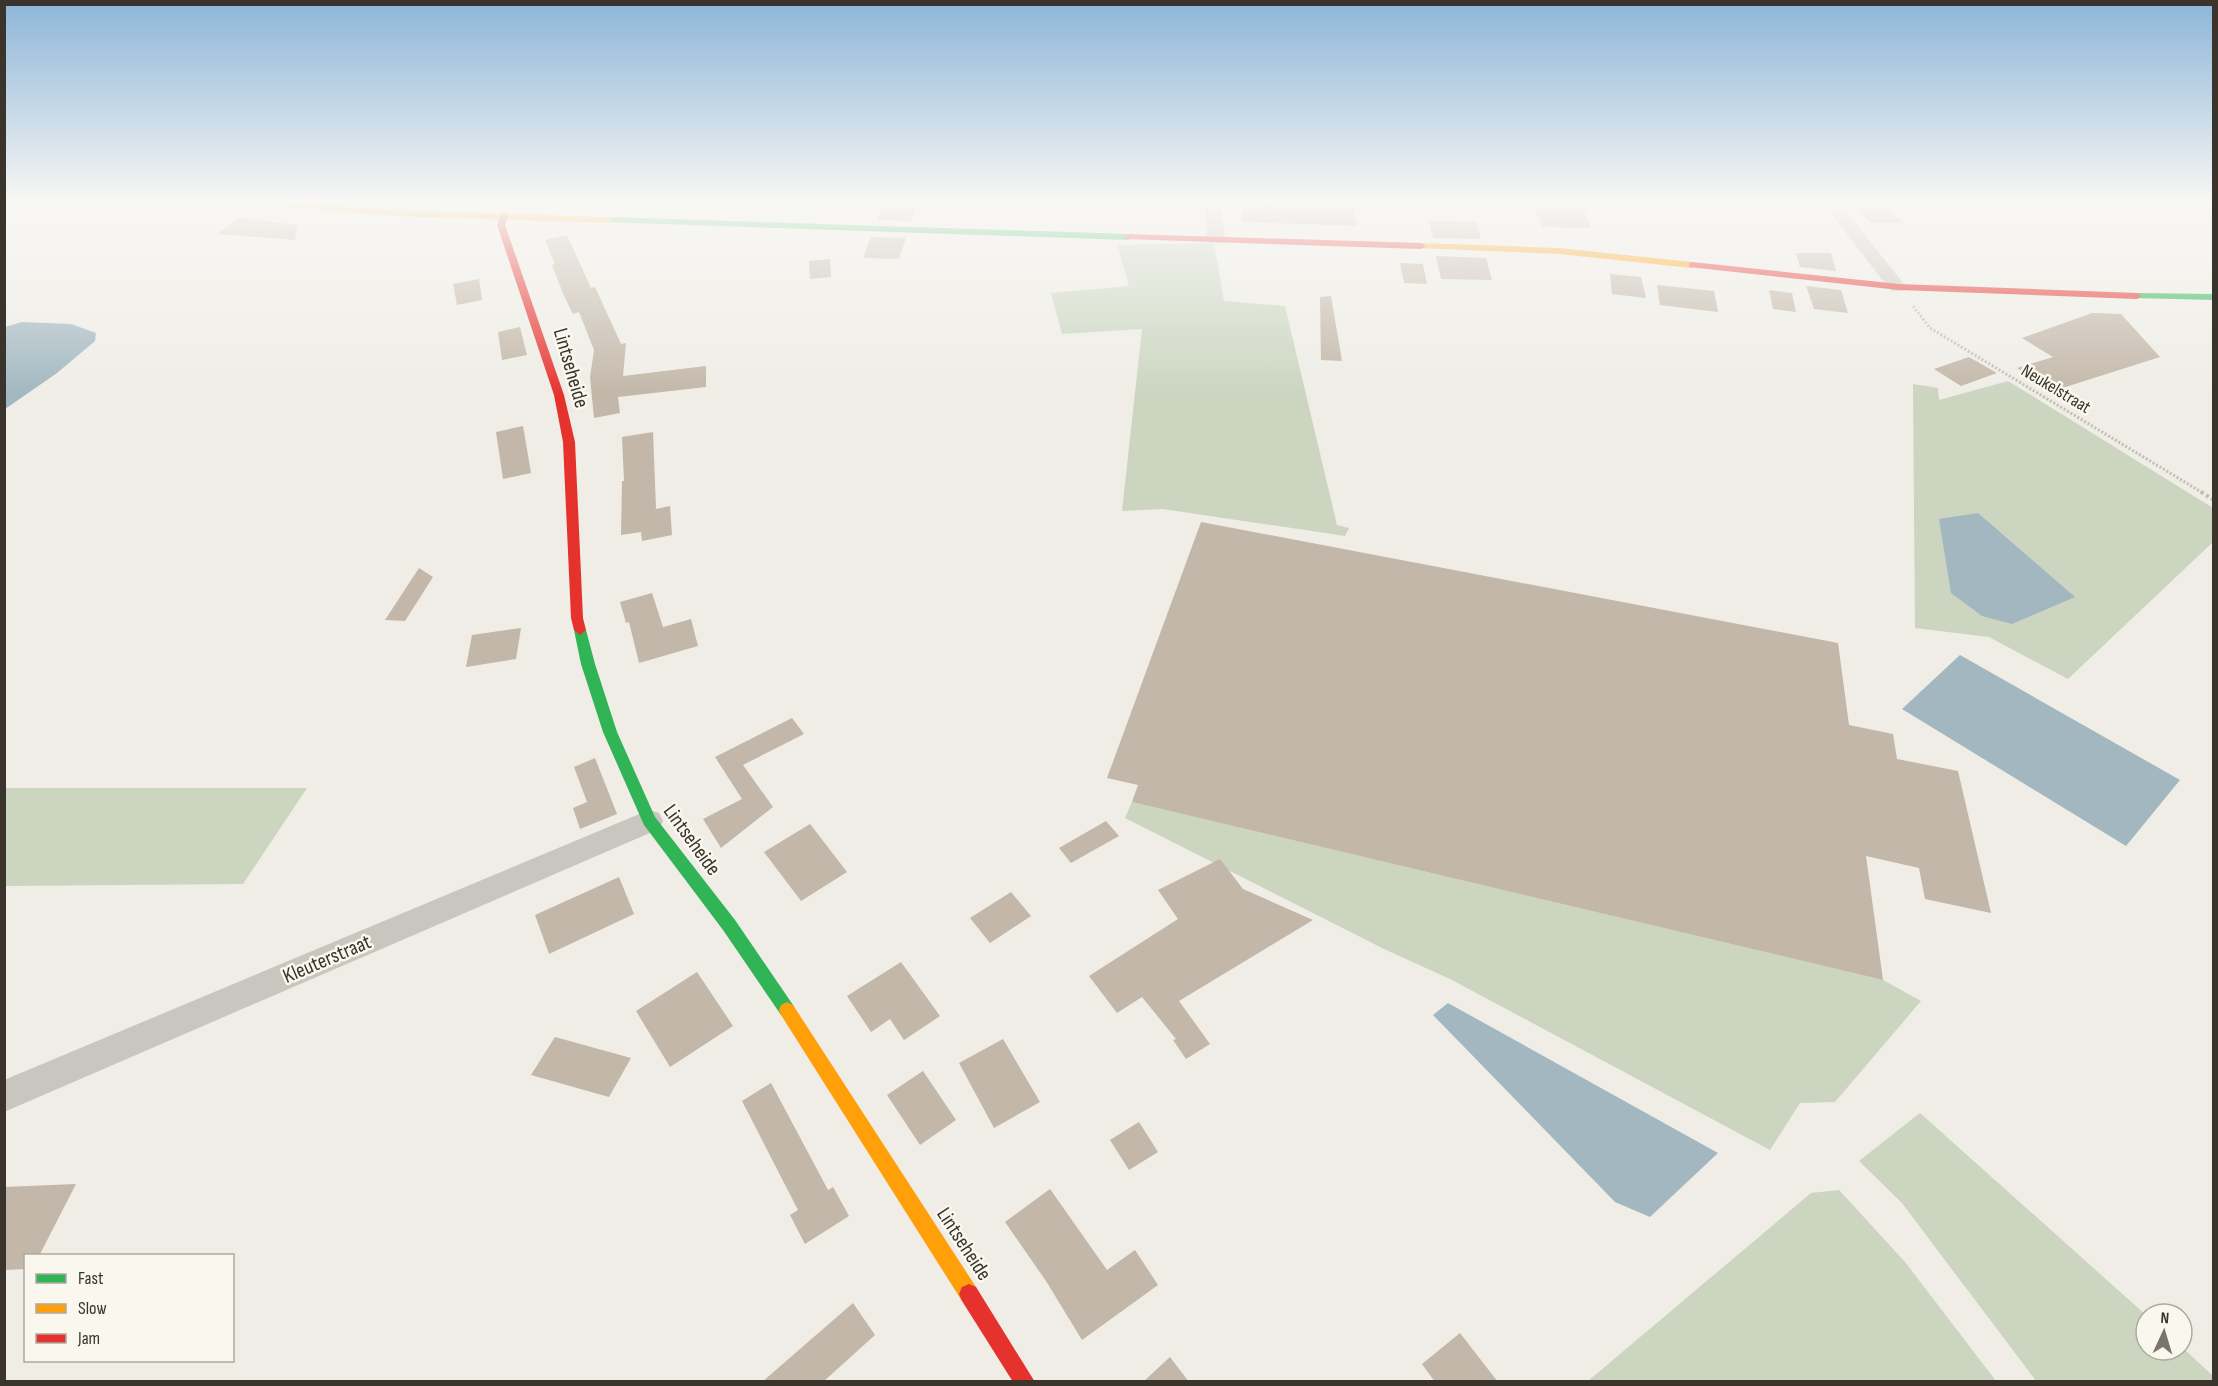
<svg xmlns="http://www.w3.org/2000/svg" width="2218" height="1386" viewBox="0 0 2218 1386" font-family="'Sofia Sans Condensed',sans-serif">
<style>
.green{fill:#cbd5c0}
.water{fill:#a2b7c0}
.building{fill:#c2b7a8}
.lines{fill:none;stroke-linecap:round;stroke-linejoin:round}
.path-far1{stroke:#c1beb6;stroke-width:3;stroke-dasharray:2 2;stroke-linecap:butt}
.path{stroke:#c1beb6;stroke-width:4;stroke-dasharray:3 3;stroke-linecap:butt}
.street{fill:#c8c6be;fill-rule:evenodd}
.fast{fill:#30b455;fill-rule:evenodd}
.slow{fill:#ff9f0a;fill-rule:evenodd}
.jam{fill:#e5322d;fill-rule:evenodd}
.labels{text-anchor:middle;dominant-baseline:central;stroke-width:5;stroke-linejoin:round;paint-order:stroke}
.far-street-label{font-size:18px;fill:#3a342c;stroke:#faf8ee}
.street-label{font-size:21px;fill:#3a342c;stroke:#faf8ee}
</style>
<rect width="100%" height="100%" fill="#efede6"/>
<g class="green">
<polygon points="1214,243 1224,301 1285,306 1337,525 1349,528 1345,536 1163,509 1122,511 1142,329 1062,334 1051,293 1129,286 1117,245"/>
<polygon points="2008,381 2213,508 2213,542 2068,679 1989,637 1915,628 1913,384 1938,388 1939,400"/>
<polygon points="5,788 307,788 243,884 5,886"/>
<polygon points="1132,802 1883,980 1921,1001 1835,1102 1800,1103 1770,1150 1450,979 1384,949 1125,818"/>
<polygon points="1920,1113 2146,1315 2146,1350 2182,1350 2182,1347 2213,1376 2213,1381 2036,1381 1902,1203 1859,1161"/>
<polygon points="1839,1190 1905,1262 1996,1381 1588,1381 1811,1193"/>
</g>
<g class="water">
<polygon points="22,322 71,324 96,333 95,341 57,373 5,409 5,327"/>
<polygon points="1978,513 2075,597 2012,624 1982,616 1951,593 1939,519"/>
<polygon points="1960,655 2180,780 2126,846 1902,709"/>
<polygon points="1448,1003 1718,1153 1650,1217 1615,1202 1433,1015"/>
</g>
<g class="building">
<polygon points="884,202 918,202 912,221 877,220"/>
<polygon points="1241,202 1307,202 1308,206 1353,208 1357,226 1243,222"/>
<polygon points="1856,206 1887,206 1903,223 1871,223"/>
<polygon points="1535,208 1584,210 1591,228 1542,227"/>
<polygon points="240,218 297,225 295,240 217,234"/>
<polygon points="1429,221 1476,222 1481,239 1433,238"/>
<polygon points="567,235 591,288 595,287 621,344 626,343 623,376 706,366 706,387 618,397 620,413 594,418 590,377 594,350 579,312 573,314 564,296 552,265 555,264 545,240"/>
<polygon points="871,237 906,238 899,259 863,258"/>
<polygon points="1796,253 1831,253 1836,271 1800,267"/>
<polygon points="1436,256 1486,258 1492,280 1441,279"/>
<polygon points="830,259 831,277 810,279 809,261"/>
<polygon points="1400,263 1423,264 1427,284 1404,283"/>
<polygon points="1610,274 1641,277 1646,298 1612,294"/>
<polygon points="479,279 482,300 457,305 453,284"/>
<polygon points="1657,285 1714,291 1718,312 1660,305"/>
<polygon points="1806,286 1841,290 1848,313 1814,309"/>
<polygon points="1769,290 1792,293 1796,312 1773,309"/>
<polygon points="1331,296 1342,361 1321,360 1320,297"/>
<polygon points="2092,313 2121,314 2160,357 2053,391 2017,368 2053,357 2022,338"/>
<polygon points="520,327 527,355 502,360 498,332"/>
<polygon points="1969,357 1997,373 1961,386 1934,369"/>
<polygon points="523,426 531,473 503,479 496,432"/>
<polygon points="653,432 656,509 670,506 672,535 642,541 641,532 621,535 622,481 624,481 622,437"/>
<polygon points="1201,522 1838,643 1849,725 1893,734 1897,759 1958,771 1991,913 1925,899 1919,868 1866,856 1883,980 1132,802 1138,785 1107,778"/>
<polygon points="419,568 433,577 405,621 385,620"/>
<polygon points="652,593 663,627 691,619 698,646 639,663 629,622 626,623 620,602"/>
<polygon points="521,628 516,659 466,667 472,635"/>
<polygon points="792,718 804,734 743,765 773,807 721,848 703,819 742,799 715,757"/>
<polygon points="595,758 617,814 580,829 573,808 587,802 574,767"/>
<polygon points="1106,821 1119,836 1071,863 1059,848"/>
<polygon points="810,824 847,872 801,901 764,852"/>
<polygon points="1220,859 1243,889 1313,920 1179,1001 1210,1044 1186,1059 1173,1040 1176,1039 1142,997 1117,1013 1089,976 1178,919 1158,890"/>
<polygon points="619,877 634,914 549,954 535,915"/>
<polygon points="1011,892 1031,916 990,943 970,918"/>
<polygon points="901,962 940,1016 904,1040 890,1019 871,1032 847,996"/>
<polygon points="697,972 733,1026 670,1067 636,1011"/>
<polygon points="555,1037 631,1058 609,1097 531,1075"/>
<polygon points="1003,1039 1040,1102 994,1128 959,1063"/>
<polygon points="923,1071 956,1120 920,1145 887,1095"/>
<polygon points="771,1083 828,1190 833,1187 849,1216 805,1244 790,1215 798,1210 742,1101"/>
<polygon points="1139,1122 1158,1152 1129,1170 1110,1140"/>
<polygon points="76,1184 39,1256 26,1256 26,1269 4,1270 4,1187"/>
<polygon points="1050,1189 1107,1270 1135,1250 1158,1285 1082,1340 1046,1281 1005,1222"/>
<polygon points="853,1303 875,1335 823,1382 762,1382"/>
<polygon points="1460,1333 1498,1382 1435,1382 1422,1364"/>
<polygon points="1170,1357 1189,1382 1143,1382"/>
</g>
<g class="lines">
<polyline class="path-far1" points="1913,306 1930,328 2203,493"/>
<polyline class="path" points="2201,492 2214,500"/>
<g class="street">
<polygon points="1205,202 1221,202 1225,239 1222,243 1210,243 1207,239"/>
<polygon points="1822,202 1839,202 1903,283 1906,287 1903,291 1891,291"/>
<polygon points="649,810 659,813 663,821 659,829 4,1112 4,1080"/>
</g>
<g class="fast">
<polygon points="608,217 1129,234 1134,237 1129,240 605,222 605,218"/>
<polygon points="2137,293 2214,294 2214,300 2134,298 2134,294"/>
<polygon points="580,625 586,630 595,664 617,732 655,817 735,920 793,1005 795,1010 793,1015 787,1018 781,1015 723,930 644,825 603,732 581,664 574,630"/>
</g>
<g class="slow">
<polygon points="258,202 297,202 391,210 608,217 612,220 608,223 391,216 262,205"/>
<polygon points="1421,243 1559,248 1692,262 1697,265 1692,268 1559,254 1418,248 1418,244"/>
<polygon points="787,1002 793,1005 976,1287 979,1294 976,1301 969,1304 962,1301 781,1015 779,1010 781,1005"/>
</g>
<g class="jam">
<polygon points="504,213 508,216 505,225 564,395 575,442 583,618 586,630 580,635 574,630 571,618 563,442 554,395 497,225 500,216"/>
<polygon points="1129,234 1421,243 1426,246 1421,249 1126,239 1124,237"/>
<polygon points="1692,262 1899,284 2137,293 2142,296 2137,299 1899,290 1689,267 1689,263"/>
<polygon points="969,1284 976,1287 1035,1382 1013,1382 962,1301 959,1294 962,1287"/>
</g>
</g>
<linearGradient id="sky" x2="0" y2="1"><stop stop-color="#8cb5d8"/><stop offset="0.51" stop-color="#f8f7f4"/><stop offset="1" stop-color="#f8f7f4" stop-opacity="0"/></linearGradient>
<rect width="2218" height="396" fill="url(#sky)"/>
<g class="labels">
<g class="far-street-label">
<text transform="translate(2056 389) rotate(31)">Neukelstraat</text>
</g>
<g class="street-label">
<text transform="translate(571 368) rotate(74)">Lintseheide</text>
<text transform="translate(692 840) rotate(54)">Lintseheide</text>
<text transform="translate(327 959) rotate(-23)">Kleuterstraat</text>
<text transform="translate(964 1244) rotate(57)">Lintseheide</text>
</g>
</g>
<rect width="2218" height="1386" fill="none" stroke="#3a342c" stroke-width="12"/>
<rect x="24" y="1254" width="210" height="108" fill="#faf8ee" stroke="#adaaa0" stroke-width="1.5"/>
<rect x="36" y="1274" width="30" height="9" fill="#30b455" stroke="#adaaa0" stroke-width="1.5"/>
<text x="78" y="1284" font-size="18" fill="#3a342c">Fast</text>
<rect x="36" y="1304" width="30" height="9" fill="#ff9f0a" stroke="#adaaa0" stroke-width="1.5"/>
<text x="78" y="1314" font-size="18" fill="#3a342c">Slow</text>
<rect x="36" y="1334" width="30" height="9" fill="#e5322d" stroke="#adaaa0" stroke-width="1.5"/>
<text x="78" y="1344" font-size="18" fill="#3a342c">Jam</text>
<g transform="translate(2164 1332) rotate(4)"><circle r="28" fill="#faf8ee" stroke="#adaaa0" stroke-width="1.5"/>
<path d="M0-4.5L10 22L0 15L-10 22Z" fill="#79756d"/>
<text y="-9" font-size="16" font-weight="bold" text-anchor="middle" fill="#3a342c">N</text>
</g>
</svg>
